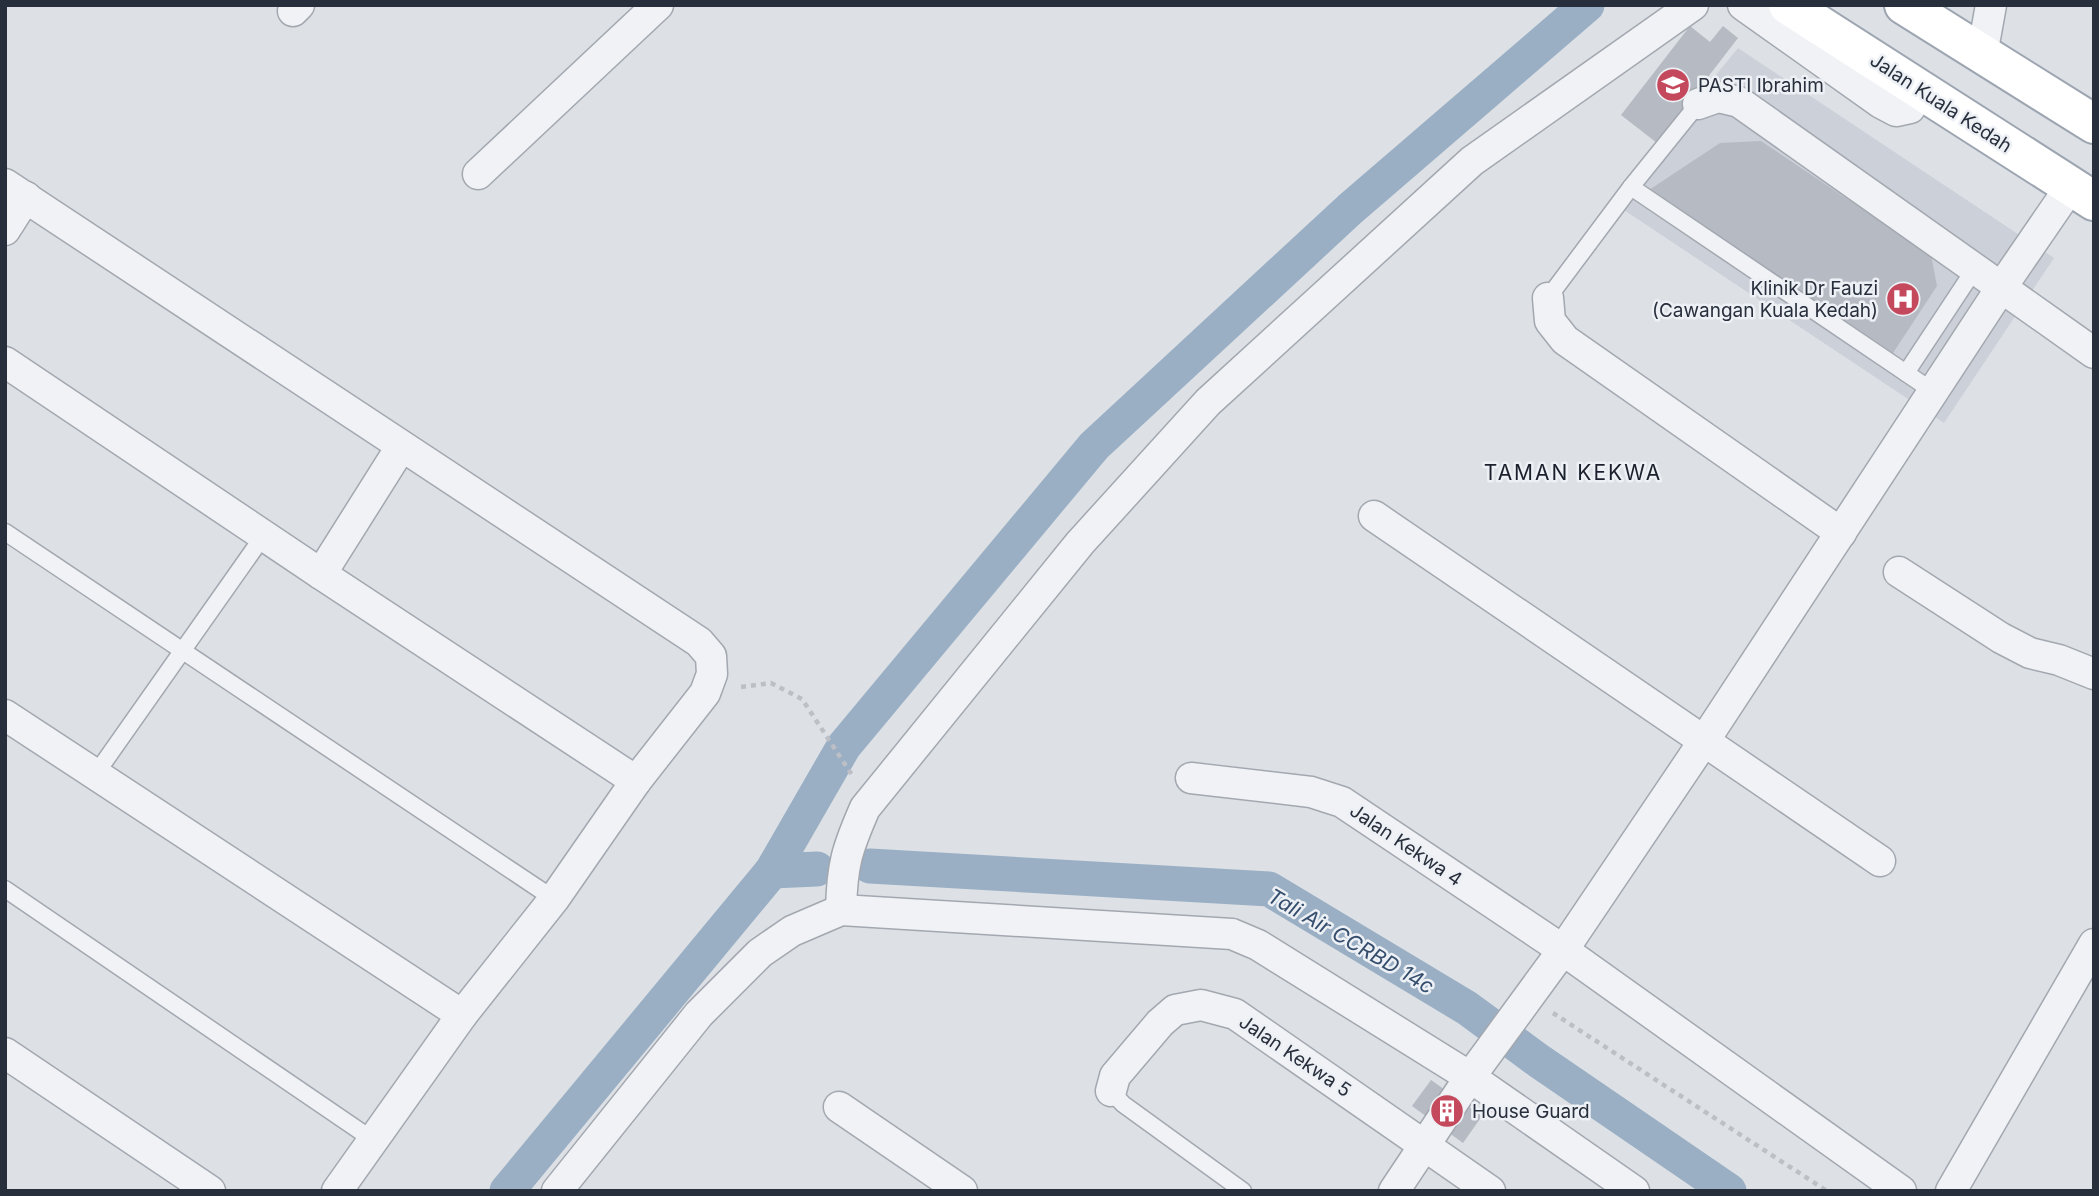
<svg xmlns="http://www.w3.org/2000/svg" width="2099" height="1196" viewBox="0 0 2099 1196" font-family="Inter,sans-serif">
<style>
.built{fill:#ccd0d8}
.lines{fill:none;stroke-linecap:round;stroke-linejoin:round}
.canal{stroke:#9aafc4;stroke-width:35}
.building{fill:#b5bac3}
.service-casing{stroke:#a3a8b0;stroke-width:19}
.minor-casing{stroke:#a3a8b0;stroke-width:33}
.primary-casing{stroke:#9da5b1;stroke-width:42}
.path{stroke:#bcbfc5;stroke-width:4.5;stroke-dasharray:5 5;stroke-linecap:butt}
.service{stroke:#f0f2f5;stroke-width:16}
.minor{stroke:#f0f2f5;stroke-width:30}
.primary{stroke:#fff;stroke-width:38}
.labels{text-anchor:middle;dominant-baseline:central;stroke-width:5;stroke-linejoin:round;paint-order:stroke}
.poi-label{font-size:19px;fill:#282f3c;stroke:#edf0f4;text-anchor:start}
.street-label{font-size:19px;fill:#282f3c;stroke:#edf0f4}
.neighbourhood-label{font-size:21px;letter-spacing:2px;fill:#1a202c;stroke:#edf0f4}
.water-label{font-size:21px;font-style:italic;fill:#354e6d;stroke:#edf0f4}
</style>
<rect width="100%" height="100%" fill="#dde1e6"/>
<polygon class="built" points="1738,48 2054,258 1944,423 1612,202"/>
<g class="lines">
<g class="canal">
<polyline points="870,866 1269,889 1467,1008 1539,1061 1729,1191"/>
<polyline points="772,871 817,869"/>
<polyline points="507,1191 772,871 844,746 1094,446 1350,209 1587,5"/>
</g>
</g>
<g class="building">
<polygon points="1690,26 1710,42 1723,26 1738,38 1657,143 1621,115"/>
<polygon points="1761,141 1931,255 1937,286 1893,353 1649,190 1720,143"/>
<polygon points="1431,1080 1482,1116 1463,1143 1412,1106"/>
</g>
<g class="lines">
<g class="service-casing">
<g id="service">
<polyline points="1631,187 1934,392"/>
<polyline points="1548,298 1631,187 1698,104"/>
<polyline points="1906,373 1974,270"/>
<polyline points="5,532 554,899"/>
<polyline points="95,775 264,535"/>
<polyline points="5,889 373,1140"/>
<polyline points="1111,1091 1123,1104 1243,1191"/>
</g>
</g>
<g class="minor-casing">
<g id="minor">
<polyline points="1743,5 1881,103 1896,111 1910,108 1921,91"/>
<polyline points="293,11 299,5"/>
<polyline points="1982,55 1991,5"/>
<polyline points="1698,104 1718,97 1739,102 2094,353"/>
<polyline points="478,174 658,5"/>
<polyline points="5,184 699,642 711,656 712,674 705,693 636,781 554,899 462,1015 337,1191"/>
<polyline points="5,230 26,197"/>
<polyline points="1548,298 1550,321 1565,340 1841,533"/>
<polyline points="5,362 321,574 636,781"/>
<polyline points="1374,516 1880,861"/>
<polyline points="1899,572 2001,638 2030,653 2059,660 2094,674"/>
<polyline points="321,574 401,447"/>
<polyline points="5,715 462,1015"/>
<polyline points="1191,778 1311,792 1342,802 1563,950 1901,1191"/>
<path d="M 841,910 C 842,865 847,849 865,808 L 1080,543 L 1208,402 L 1472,161 L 1693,5"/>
<polyline points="5,1053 210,1191"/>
<polyline points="1111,1091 1115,1076 1160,1023 1175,1010 1201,1005 1235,1014 1490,1191"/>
<polyline points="839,1107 962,1191"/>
<polyline points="557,1191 699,1014 760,953 792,931 841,910 1232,934 1258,945 1470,1077 1634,1191"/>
<polyline points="1394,1191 1470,1077 1563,950 1704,741 2001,288 2071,186"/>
<polyline points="1951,1191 2094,944"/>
</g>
</g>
<g class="primary-casing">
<g id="primary">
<polyline points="1788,5 2094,201"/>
<polyline points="1904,5 2094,124"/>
</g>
</g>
<g class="path">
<polyline points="741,687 771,683 802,699 852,775"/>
<polyline points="1553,1013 1827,1191"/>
</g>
<use href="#service" class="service"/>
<use href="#minor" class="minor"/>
<use href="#primary" class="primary"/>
</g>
<defs>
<g id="school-disc" transform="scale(1.75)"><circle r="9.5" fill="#c5495c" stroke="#edf0f4"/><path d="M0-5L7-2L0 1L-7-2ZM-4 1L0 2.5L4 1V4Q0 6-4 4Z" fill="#fff"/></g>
<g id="hospital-disc" transform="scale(1.75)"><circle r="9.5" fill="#c5495c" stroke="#edf0f4"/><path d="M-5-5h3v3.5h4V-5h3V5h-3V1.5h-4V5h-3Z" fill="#fff"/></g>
<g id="building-disc" transform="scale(1.75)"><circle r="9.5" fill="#c5495c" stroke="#edf0f4"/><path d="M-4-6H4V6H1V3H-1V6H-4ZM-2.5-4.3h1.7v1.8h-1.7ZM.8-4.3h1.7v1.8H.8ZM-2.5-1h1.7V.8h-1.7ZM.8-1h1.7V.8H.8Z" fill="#fff"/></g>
</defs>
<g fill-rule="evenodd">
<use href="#school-disc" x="1673" y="85"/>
<use href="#hospital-disc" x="1903" y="299"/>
<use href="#building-disc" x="1447" y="1111"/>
</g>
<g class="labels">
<g class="poi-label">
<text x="1698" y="85">PASTI Ibrahim</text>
<text x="1878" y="288" text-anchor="end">Klinik Dr Fauzi<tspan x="1878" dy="22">(Cawangan Kuala Kedah)</tspan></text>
<text x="1472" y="1111">House Guard</text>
</g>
<g class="street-label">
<text transform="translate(1941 103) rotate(33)">Jalan Kuala Kedah</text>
<text transform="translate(1406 845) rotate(34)">Jalan Kekwa 4</text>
<text transform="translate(1295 1056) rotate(34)">Jalan Kekwa 5</text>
</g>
<g class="neighbourhood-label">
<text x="1573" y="472">TAMAN KEKWA</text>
</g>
<g class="water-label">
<text transform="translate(1351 941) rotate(30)">Tali Air CCRBD 14c</text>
</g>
</g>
<rect width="2099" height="1196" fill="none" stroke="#282f3c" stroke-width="14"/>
</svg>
